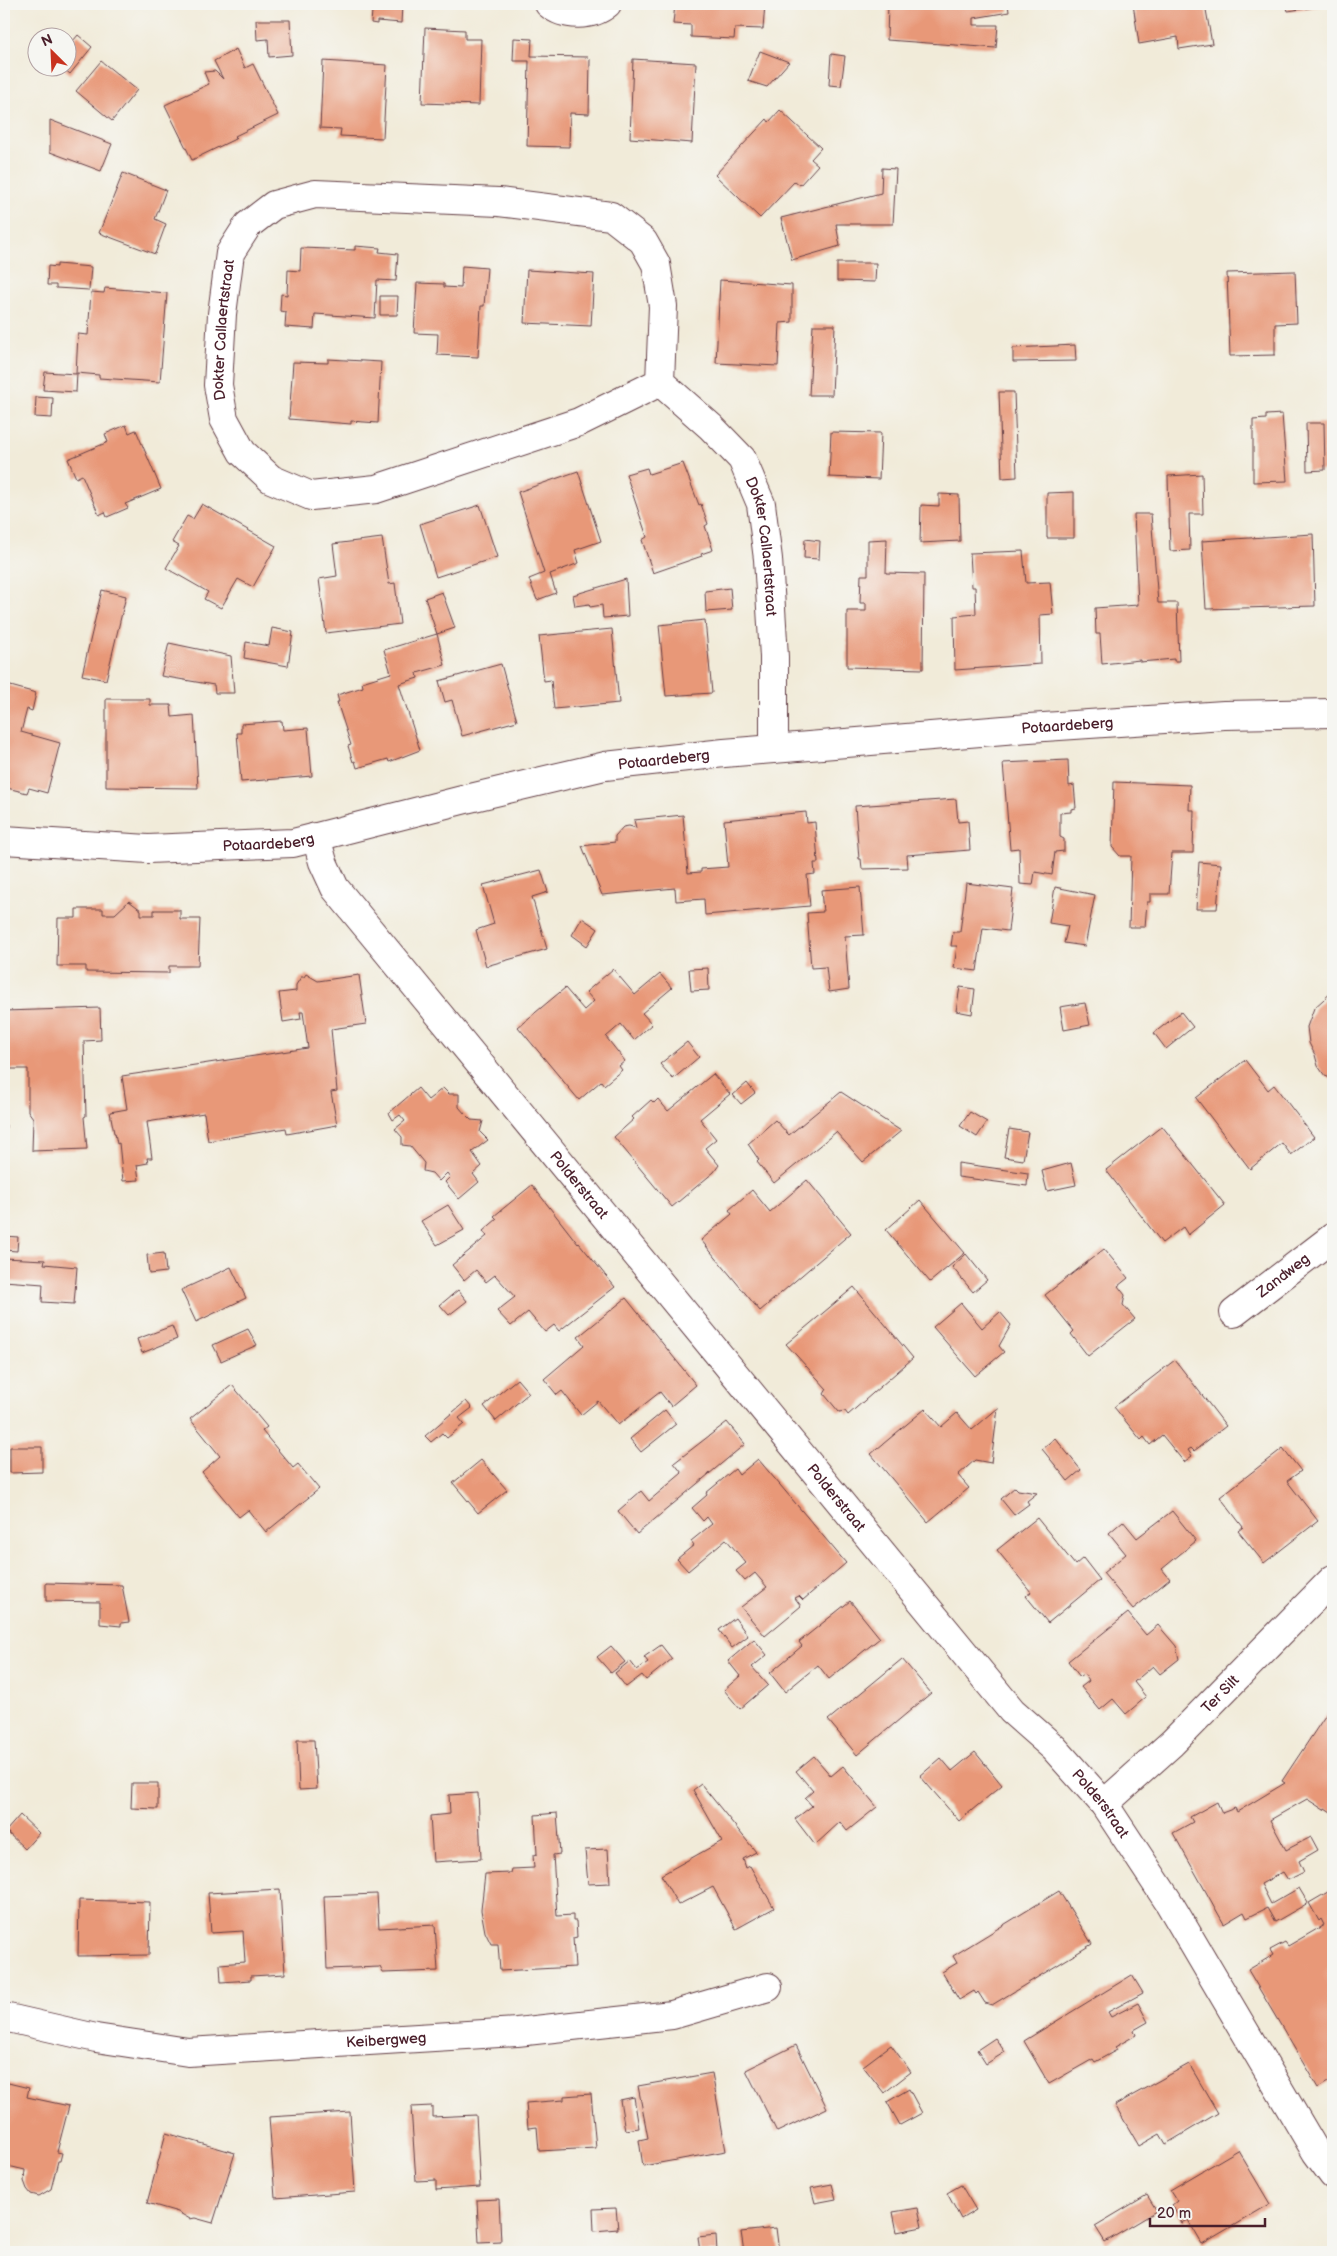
<svg xmlns="http://www.w3.org/2000/svg" width="1337" height="2256" viewBox="0 0 1337 2256" font-family="'Balsamiq Sans',sans-serif">
<style>
.building{fill:#e89878}
.lines{fill:none;stroke-linecap:round;stroke-linejoin:round}
.minor-casing{stroke:#633e45;stroke-width:30}
.minor{stroke:#fff;stroke-width:28}
.labels{text-anchor:middle;dominant-baseline:central;stroke-width:4;stroke-linejoin:round;paint-order:stroke}
.street-label{font-size:15px;fill:#4a1f2b;stroke:#f6f6f2}
</style>
<rect width="100%" height="100%" fill="#f6f6f2"/>
<filter id="ink" filterUnits="userSpaceOnUse"><feTurbulence type="fractalNoise" baseFrequency=".02" numOctaves="2"/><feDisplacementMap in="SourceGraphic" scale="10" xChannelSelector="R" yChannelSelector="G"/><feConvolveMatrix kernelMatrix="1 2 1 2 8 2 1 2 1" color-interpolation-filters="sRGB"/></filter>
<filter id="wash" filterUnits="userSpaceOnUse"><feTurbulence type="fractalNoise" baseFrequency=".0096" numOctaves="4" result="noise"/><feDisplacementMap in="SourceGraphic" scale="20" xChannelSelector="R" yChannelSelector="G"/><feGaussianBlur stdDeviation="1.12" result="paint"/><feColorMatrix in="noise" values="0 0 0 0 0 0 0 0 0 0 0 0 0 0 0 0 0 1.4 0 .05"/><feComposite in="paint" operator="in"/></filter>
<g filter="url(#wash)">
<rect width="100%" height="100%" fill="#f1ebd9"/>
<g id="blocks">
<g class="building">
<polygon points="378,4 402,5 401,23 377,21 377,24 371,23 372,11 378,11"/>
<polygon points="675,4 765,4 763,29 735,28 734,39 691,37 691,25 673,24"/>
<polygon points="888,4 1008,4 1009,12 974,18 974,25 998,25 996,48 887,40"/>
<polygon points="1133,4 1205,4 1212,44 1179,49 1178,37 1139,44"/>
<polygon points="1286,4 1321,4 1322,6 1288,11"/>
<polygon points="256,20 290,20 292,55 269,57 268,39 257,40"/>
<polygon points="425,28 465,30 465,39 481,39 479,105 422,103"/>
<polygon points="78,35 92,47 70,74 63,68 68,68 68,47"/>
<polygon points="514,38 532,39 531,56 588,57 590,59 589,114 570,113 569,147 527,146 529,61 513,61"/>
<polygon points="236,49 245,68 253,64 278,115 235,136 237,138 192,160 165,105 209,84 204,72 215,71 223,79 214,61"/>
<polygon points="760,51 789,62 767,87 748,81"/>
<polygon points="831,54 845,56 841,86 829,85"/>
<polygon points="633,59 696,63 692,143 630,138"/>
<polygon points="101,61 137,90 112,121 76,91"/>
<polygon points="323,61 387,65 383,138 340,136 341,129 320,128"/>
<polygon points="780,110 821,148 811,159 818,165 800,185 795,181 760,218 715,175 767,119 769,122"/>
<polygon points="50,120 112,144 101,171 50,152"/>
<polygon points="882,168 896,169 893,224 836,224 840,246 792,260 781,218 881,193"/>
<polygon points="123,173 166,190 155,219 166,224 155,254 99,233"/>
<polygon points="355,246 380,248 379,252 398,254 396,281 377,280 375,318 315,314 314,329 285,327 286,312 280,311 281,294 287,295 288,270 300,271 301,248 355,250"/>
<polygon points="837,263 876,263 875,282 837,281"/>
<polygon points="57,264 91,267 89,290 56,288 56,285 47,285 48,266 57,267"/>
<polygon points="462,266 487,268 484,306 481,306 478,357 437,355 438,334 414,333 417,283 444,284 444,287 461,288"/>
<polygon points="527,270 594,274 591,326 524,323"/>
<polygon points="1295,271 1297,323 1275,324 1275,355 1230,356 1227,273"/>
<polygon points="720,280 792,285 792,322 780,323 778,366 716,363"/>
<polygon points="105,288 167,293 160,382 99,378 99,375 77,373 76,392 43,390 45,372 76,374 78,334 88,335 91,292 104,293"/>
<polygon points="380,296 398,296 397,315 380,315"/>
<polygon points="813,325 835,325 832,395 809,395"/>
<polygon points="1075,345 1076,361 1013,362 1013,348"/>
<polygon points="328,359 381,362 378,423 351,421 351,424 289,419 293,362 328,363"/>
<polygon points="999,392 1014,392 1017,477 1002,478"/>
<polygon points="36,397 53,398 52,418 35,417"/>
<polygon points="1282,414 1287,481 1253,482 1253,420 1266,419 1266,415"/>
<polygon points="1306,423 1324,423 1325,470 1307,471"/>
<polygon points="126,425 129,433 136,430 161,489 125,504 128,508 107,517 105,512 99,515 82,475 76,478 68,459 108,442 105,434"/>
<polygon points="831,432 881,433 879,479 829,477"/>
<polygon points="683,463 699,505 701,504 708,524 705,526 713,550 701,554 702,556 653,573 642,540 647,537 626,474 647,468 649,474"/>
<polygon points="578,471 601,541 575,550 579,563 550,574 556,593 537,600 529,579 544,573 518,492"/>
<polygon points="1202,474 1203,514 1189,514 1190,550 1170,551 1168,476"/>
<polygon points="1074,492 1074,538 1047,538 1047,493"/>
<polygon points="939,494 959,495 960,541 920,543 921,505 939,506"/>
<polygon points="202,504 276,546 253,587 238,579 221,608 204,599 208,592 166,568 179,546 172,542 187,516 193,519"/>
<polygon points="480,505 497,557 436,577 420,524"/>
<polygon points="1134,514 1151,514 1158,603 1177,603 1179,661 1174,661 1174,659 1140,662 1140,660 1102,664 1100,634 1096,634 1095,608 1138,605"/>
<polygon points="1313,534 1315,606 1206,609 1202,541"/>
<polygon points="382,538 389,584 395,583 400,624 326,633 319,579 337,576 333,544"/>
<polygon points="805,539 820,541 819,559 804,558"/>
<polygon points="887,539 886,573 924,574 923,669 847,667 847,611 866,611 866,603 860,603 861,575 868,575 868,540"/>
<polygon points="1023,551 1026,583 1050,582 1053,614 1040,615 1041,664 955,670 954,616 976,614 975,587 972,587 970,553"/>
<polygon points="626,579 628,616 603,618 602,605 590,607 589,604 575,606 573,595"/>
<polygon points="730,588 732,610 706,612 705,591"/>
<polygon points="102,590 126,596 106,680 82,675"/>
<polygon points="442,592 455,628 437,634 445,665 417,673 418,678 399,684 420,750 389,762 388,759 357,768 355,761 353,762 348,746 351,745 337,702 339,702 337,695 363,687 362,682 391,673 384,650 437,634 425,598"/>
<polygon points="705,620 712,693 666,696 659,625"/>
<polygon points="272,628 293,632 288,666 244,658 246,642 269,646"/>
<polygon points="612,629 619,703 554,709 551,680 544,681 539,636"/>
<polygon points="169,643 231,656 234,693 215,693 214,685 161,676"/>
<polygon points="501,664 517,721 462,736 452,700 445,702 439,681"/>
<polygon points="7,685 36,693 32,711 27,709 21,732 60,743 47,793 29,788 27,793 7,788 9,782 4,781 4,698"/>
<polygon points="106,699 150,699 150,705 171,705 172,717 194,715 198,788 106,787"/>
<polygon points="282,721 283,730 308,728 312,776 241,782 237,733 241,733 241,724"/>
<polygon points="1068,760 1069,786 1074,785 1076,808 1071,809 1071,812 1060,813 1060,837 1064,839 1064,851 1055,852 1052,875 1035,872 1033,885 1020,884 1019,848 1010,849 1003,763"/>
<polygon points="1114,782 1190,785 1189,810 1194,810 1193,853 1172,853 1169,894 1150,894 1150,902 1147,902 1145,927 1129,927 1131,856 1120,856 1112,847"/>
<polygon points="956,799 958,822 968,821 970,850 907,855 908,868 862,869 861,859 859,859 855,806"/>
<polygon points="806,812 807,823 815,822 818,863 814,863 815,874 807,875 810,906 705,915 704,899 676,901 675,888 602,895 582,846 615,842 615,836 623,827 629,826 636,828 634,820 683,815 688,873 701,872 701,869 728,867 724,820"/>
<polygon points="1199,862 1221,864 1217,909 1196,909"/>
<polygon points="541,870 548,892 532,897 547,949 486,966 476,930 494,924 483,885"/>
<polygon points="966,883 1013,889 1008,931 983,928 977,971 954,968 957,946 951,946 953,932 960,932"/>
<polygon points="860,887 864,935 845,936 849,989 829,992 826,967 811,968 807,913 823,912 821,890"/>
<polygon points="1055,887 1095,895 1085,946 1064,943 1068,926 1049,923"/>
<polygon points="129,901 141,910 141,915 154,915 154,910 180,910 180,919 200,919 198,966 169,966 169,973 86,972 86,966 57,966 58,918 76,918 76,909 103,909 103,914 115,914"/>
<polygon points="582,918 598,929 587,946 572,935"/>
<polygon points="708,968 709,990 691,991 689,969"/>
<polygon points="613,969 635,995 660,974 672,988 642,1013 652,1024 634,1040 621,1024 606,1037 625,1061 619,1066 622,1070 604,1085 601,1081 579,1100 518,1027 565,988 584,1010 594,1001 586,992"/>
<polygon points="306,974 318,981 359,975 366,1024 331,1029 337,1091 331,1092 337,1125 287,1134 286,1128 208,1141 204,1113 147,1122 152,1158 147,1158 148,1163 137,1165 139,1180 123,1181 119,1143 117,1144 115,1133 114,1133 110,1112 127,1109 122,1076 308,1048 303,1012 300,1012 301,1019 283,1022 279,993 296,991 296,985 301,977 304,977"/>
<polygon points="960,987 975,989 972,1014 956,1011"/>
<polygon points="1333,991 1333,1079 1325,1076 1318,1066 1315,1055 1309,1043 1307,1027 1314,1008"/>
<polygon points="1085,1003 1090,1025 1064,1030 1060,1007"/>
<polygon points="100,1008 101,1040 84,1041 86,1116 84,1117 87,1149 32,1151 33,1118 28,1111 28,1069 7,1069 7,1043 6,1043 5,1053 4,1053 4,1011"/>
<polygon points="1181,1012 1193,1027 1166,1049 1154,1033"/>
<polygon points="687,1042 699,1057 673,1079 660,1064"/>
<polygon points="1245,1060 1268,1090 1274,1085 1314,1137 1291,1155 1282,1143 1250,1169 1196,1098"/>
<polygon points="713,1074 730,1094 700,1119 716,1139 705,1148 719,1165 714,1172 672,1207 614,1137 634,1119 632,1117 651,1100 654,1103 658,1099 668,1111"/>
<polygon points="747,1083 755,1093 741,1104 733,1095"/>
<polygon points="418,1088 428,1100 443,1088 449,1094 459,1094 459,1107 465,1114 471,1120 483,1121 480,1132 488,1140 472,1152 482,1166 473,1174 479,1182 459,1199 445,1182 450,1177 447,1173 439,1181 432,1173 423,1171 424,1163 410,1146 402,1145 402,1137 395,1129 405,1121 400,1115 393,1120 389,1113"/>
<polygon points="841,1092 901,1131 863,1162 836,1132 774,1183 757,1162 759,1160 748,1144 775,1120 789,1135"/>
<polygon points="970,1112 987,1122 977,1137 960,1126"/>
<polygon points="4,1125 6,1125 5,1138 4,1138"/>
<polygon points="1162,1126 1225,1205 1188,1235 1183,1227 1162,1243 1106,1170"/>
<polygon points="1009,1129 1028,1132 1023,1160 1004,1157"/>
<polygon points="958,1163 1028,1173 1027,1186 958,1177"/>
<polygon points="1071,1163 1076,1185 1047,1191 1042,1171"/>
<polygon points="807,1180 851,1233 760,1311 701,1240 732,1214 729,1210 752,1190 770,1212"/>
<polygon points="532,1185 578,1244 579,1243 615,1287 559,1331 554,1325 545,1332 528,1312 511,1326 497,1311 515,1297 495,1275 486,1282 476,1270 464,1280 452,1265 487,1236 483,1231 497,1219 494,1216"/>
<polygon points="920,1200 965,1253 930,1282 886,1230"/>
<polygon points="448,1205 464,1230 437,1245 421,1221"/>
<polygon points="4,1236 18,1237 17,1251 4,1250"/>
<polygon points="1104,1249 1128,1278 1118,1286 1125,1295 1123,1305 1135,1319 1088,1356 1071,1334 1074,1331 1045,1295"/>
<polygon points="164,1253 166,1272 149,1274 147,1255"/>
<polygon points="966,1254 987,1280 973,1292 952,1267"/>
<polygon points="4,1258 45,1260 44,1264 77,1267 74,1304 42,1302 43,1284 4,1281"/>
<polygon points="231,1267 246,1298 196,1322 181,1290"/>
<polygon points="854,1287 913,1358 848,1415 845,1411 839,1412 824,1394 827,1389 786,1344"/>
<polygon points="458,1290 467,1301 449,1315 440,1305"/>
<polygon points="626,1298 696,1385 671,1406 660,1392 618,1425 598,1401 581,1415 562,1391 557,1395 544,1379 584,1345 578,1337"/>
<polygon points="961,1303 982,1328 1000,1312 1011,1325 999,1346 1004,1352 975,1376 933,1327"/>
<polygon points="172,1326 177,1339 142,1353 137,1339"/>
<polygon points="248,1329 257,1345 221,1361 213,1345"/>
<polygon points="1175,1360 1226,1426 1194,1451 1191,1448 1188,1450 1192,1456 1184,1462 1162,1435 1150,1445 1144,1437 1141,1440 1114,1407"/>
<polygon points="517,1379 529,1393 496,1421 484,1406"/>
<polygon points="232,1385 267,1427 262,1431 293,1468 298,1464 319,1489 266,1532 248,1510 239,1517 202,1472 220,1456 190,1419"/>
<polygon points="466,1401 472,1408 459,1418 464,1424 447,1438 442,1433 431,1442 425,1436"/>
<polygon points="998,1408 991,1463 975,1460 958,1475 969,1488 928,1522 871,1454 925,1409 941,1427 957,1413 972,1430"/>
<polygon points="665,1410 676,1424 641,1452 630,1439"/>
<polygon points="727,1422 745,1444 637,1534 618,1511 641,1491 649,1501 682,1473 674,1463"/>
<polygon points="1055,1438 1081,1470 1068,1481 1042,1449"/>
<polygon points="10,1447 42,1447 42,1472 10,1473"/>
<polygon points="1283,1448 1301,1471 1287,1481 1318,1521 1264,1563 1238,1531 1243,1527 1220,1497"/>
<polygon points="758,1459 846,1563 803,1600 799,1596 795,1598 801,1606 765,1636 741,1607 767,1587 755,1573 745,1581 736,1571 746,1563 726,1539 688,1571 677,1559 694,1545 691,1541 712,1524 707,1517 703,1521 692,1508 707,1495 706,1493 735,1469 739,1475"/>
<polygon points="481,1460 507,1490 478,1513 453,1483"/>
<polygon points="1015,1487 1018,1490 1037,1493 1027,1501 1029,1504 1014,1515 1001,1499"/>
<polygon points="1172,1511 1196,1541 1162,1569 1170,1579 1133,1609 1103,1573 1126,1554 1109,1533 1123,1521 1137,1538"/>
<polygon points="1037,1518 1075,1565 1083,1558 1100,1580 1048,1623 1026,1596 1031,1592 997,1550"/>
<polygon points="46,1583 122,1585 129,1622 121,1623 121,1626 100,1624 100,1602 46,1601"/>
<polygon points="850,1601 880,1638 829,1679 818,1665 785,1692 770,1673 802,1646 799,1642"/>
<polygon points="1128,1613 1146,1635 1158,1625 1176,1646 1179,1659 1160,1674 1153,1666 1134,1682 1146,1697 1126,1714 1113,1699 1100,1710 1081,1687 1089,1681 1084,1674 1080,1677 1068,1661"/>
<polygon points="735,1618 748,1636 732,1648 719,1630"/>
<polygon points="754,1639 767,1655 752,1667 768,1685 740,1709 724,1690 740,1676 728,1661"/>
<polygon points="661,1645 672,1659 646,1680 642,1675 626,1687 615,1673 630,1661 637,1670 648,1662 644,1657"/>
<polygon points="611,1646 625,1662 611,1673 597,1657"/>
<polygon points="902,1659 931,1693 857,1755 828,1720"/>
<polygon points="1333,1704 1333,1809 1331,1812 1325,1808 1324,1810 1307,1799 1270,1820 1286,1850 1311,1837 1318,1850 1299,1861 1304,1872 1288,1880 1283,1872 1261,1884 1271,1904 1299,1888 1308,1903 1275,1922 1267,1908 1247,1918 1244,1912 1224,1924 1173,1833 1193,1822 1190,1817 1217,1802 1222,1813 1235,1808 1237,1812 1285,1783 1282,1781"/>
<polygon points="297,1740 314,1740 317,1789 299,1790"/>
<polygon points="975,1752 1002,1785 959,1821 920,1776 941,1758 952,1771"/>
<polygon points="814,1756 831,1776 843,1766 877,1807 847,1831 840,1822 815,1845 795,1819 812,1806 805,1798 813,1791 796,1771"/>
<polygon points="132,1783 158,1783 158,1809 131,1808"/>
<polygon points="701,1784 756,1852 743,1859 746,1868 750,1866 774,1908 736,1929 713,1887 678,1905 661,1875 722,1841 693,1790"/>
<polygon points="478,1793 481,1859 433,1862 430,1816 450,1814 449,1795"/>
<polygon points="557,1813 560,1854 553,1855 557,1916 573,1915 573,1921 576,1921 577,1937 573,1938 575,1967 500,1971 498,1944 491,1944 485,1932 481,1910 485,1874 511,1873 512,1869 534,1868 533,1855 537,1854 535,1815"/>
<polygon points="20,1815 39,1833 25,1849 6,1831"/>
<polygon points="608,1849 610,1883 588,1884 585,1850"/>
<polygon points="280,1889 285,1974 251,1976 251,1980 221,1982 220,1964 245,1962 243,1931 211,1933 208,1893"/>
<polygon points="1333,1889 1333,2079 1318,2088 1248,1970 1273,1955 1270,1950 1285,1942 1288,1946 1324,1925 1321,1919 1319,1921 1309,1903"/>
<polygon points="1059,1891 1092,1944 992,2005 985,2003 978,1992 976,1994 974,1991 959,2000 942,1972 957,1963 953,1956"/>
<polygon points="377,1894 379,1928 435,1925 438,1971 383,1973 380,1967 327,1969 324,1896"/>
<polygon points="79,1900 150,1902 149,1955 78,1956"/>
<polygon points="1132,1975 1143,1993 1108,2012 1111,2017 1138,2003 1148,2022 1134,2030 1136,2035 1115,2047 1117,2050 1095,2062 1093,2059 1049,2084 1024,2041"/>
<polygon points="995,2038 1005,2052 986,2064 977,2050"/>
<polygon points="796,2045 827,2108 777,2132 746,2070"/>
<polygon points="891,2045 911,2072 884,2093 863,2066"/>
<polygon points="1189,2064 1218,2113 1166,2144 1160,2134 1139,2146 1115,2105"/>
<polygon points="712,2073 726,2151 643,2166 639,2140 648,2138 638,2086"/>
<polygon points="4,2082 29,2088 27,2097 69,2106 57,2152 62,2153 60,2161 58,2161 51,2189 39,2196 31,2194 27,2189 24,2181 25,2170 4,2165"/>
<polygon points="909,2089 922,2113 900,2125 887,2102"/>
<polygon points="591,2094 596,2148 539,2151 537,2127 528,2128 526,2103 564,2100 564,2096"/>
<polygon points="634,2097 639,2128 625,2130 620,2100"/>
<polygon points="432,2106 432,2117 476,2115 480,2187 436,2190 436,2180 416,2181 411,2107"/>
<polygon points="350,2112 355,2192 275,2198 269,2117"/>
<polygon points="166,2133 235,2153 213,2223 195,2218 190,2219 178,2212 147,2203"/>
<polygon points="1238,2150 1270,2204 1202,2244 1188,2220 1182,2223 1172,2205 1177,2201 1170,2190"/>
<polygon points="832,2184 836,2199 815,2203 811,2188"/>
<polygon points="961,2185 976,2210 961,2219 947,2193"/>
<polygon points="1147,2195 1157,2211 1105,2242 1095,2226"/>
<polygon points="499,2199 501,2242 479,2243 477,2200"/>
<polygon points="616,2208 618,2229 594,2231 593,2209"/>
<polygon points="918,2208 922,2227 897,2232 893,2212"/>
<polygon points="776,2228 779,2252 744,2252 741,2232"/>
<polygon points="716,2235 717,2252 700,2252 698,2237"/>
<polygon points="615,2248 616,2252 592,2252 592,2250"/>
</g>
</g>
</g>
<g filter="url(#ink)">
<use href="#blocks" fill-opacity="0" stroke="#633e45" stroke-width="1"/>
<g class="lines">
<g class="minor-casing">
<g id="minor">
<path d="M 549,4 C 564,17 592,17 607,4"/>
<path id="s1" d="M 660,382 L 579,422 L 376,489 L 311,496 L 271,479 L 242,452 L 224,419 L 218,385 L 222,314 L 230,253 L 248,225 L 274,205 L 315,194 L 499,202 L 611,216 L 643,241 L 656,264 L 663,306 L 660,382 L 711,427 L 742,459 L 761,504 L 768,559 L 774,657 L 774,749"/>
<path id="s2" d="M 316,837 L 323,862 L 335,888 L 1012,1711 L 1054,1748 L 1104,1804 L 1168,1901 L 1316,2152 L 1333,2175"/>
<path id="s3" d="M 4,840 L 148,849 L 293,843 L 466,799 L 605,766 L 724,753 L 1029,728 L 1224,715 L 1333,713"/>
<path id="s4" d="M 1234,1313 L 1333,1237"/>
<path id="s5" d="M 1104,1804 L 1172,1743 L 1333,1579"/>
<path id="s6" d="M 4,2017 L 96,2038 L 188,2052 L 517,2032 L 672,2015 L 768,1987"/>
</g>
</g>
<use href="#minor" class="minor"/>
</g>
</g>
<g class="labels">
<g class="street-label">
<text stroke="none"><textPath href="#s1" startOffset="580">Dokter Callaertstraat</textPath></text>
<text stroke="none"><textPath href="#s1" startOffset="1452">Dokter Callaertstraat</textPath></text>
<text stroke="none"><textPath href="#s3" startOffset="1075">Potaardeberg</textPath></text>
<text stroke="none"><textPath href="#s3" startOffset="670">Potaardeberg</textPath></text>
<text stroke="none"><textPath href="#s3" startOffset="265">Potaardeberg</textPath></text>
<text stroke="none"><textPath href="#s2" startOffset="439">Polderstraat</textPath></text>
<text stroke="none"><textPath href="#s4" startOffset="62">Zandweg</textPath></text>
<text stroke="none"><textPath href="#s2" startOffset="844">Polderstraat</textPath></text>
<text stroke="none"><textPath href="#s5" startOffset="160">Ter Silt</textPath></text>
<text stroke="none"><textPath href="#s2" startOffset="1249">Polderstraat</textPath></text>
<text stroke="none"><textPath href="#s6" startOffset="386">Keibergweg</textPath></text>
</g>
</g>
<rect width="1337" height="2256" fill="none" stroke="#f6f6f2" stroke-width="20"/>
<g transform="translate(52 52) rotate(336)"><circle r="24" fill="#f6f6f2" stroke="#b1a0a2"/>
<path d="M0-4L9 19L0 12L-9 19Z" fill="#c8321e"/>
<text y="-8" font-size="14" font-weight="bold" text-anchor="middle" fill="#4a1f2b">N</text>
</g>
<path d="M1150 2218v8h115v-8" fill="none" stroke="#4a1f2b" stroke-width="2.5"/>
<text x="1157" y="2218" font-size="15" fill="#4a1f2b" stroke="#f6f6f2" stroke-width="4" paint-order="stroke">20 m</text>
</svg>
